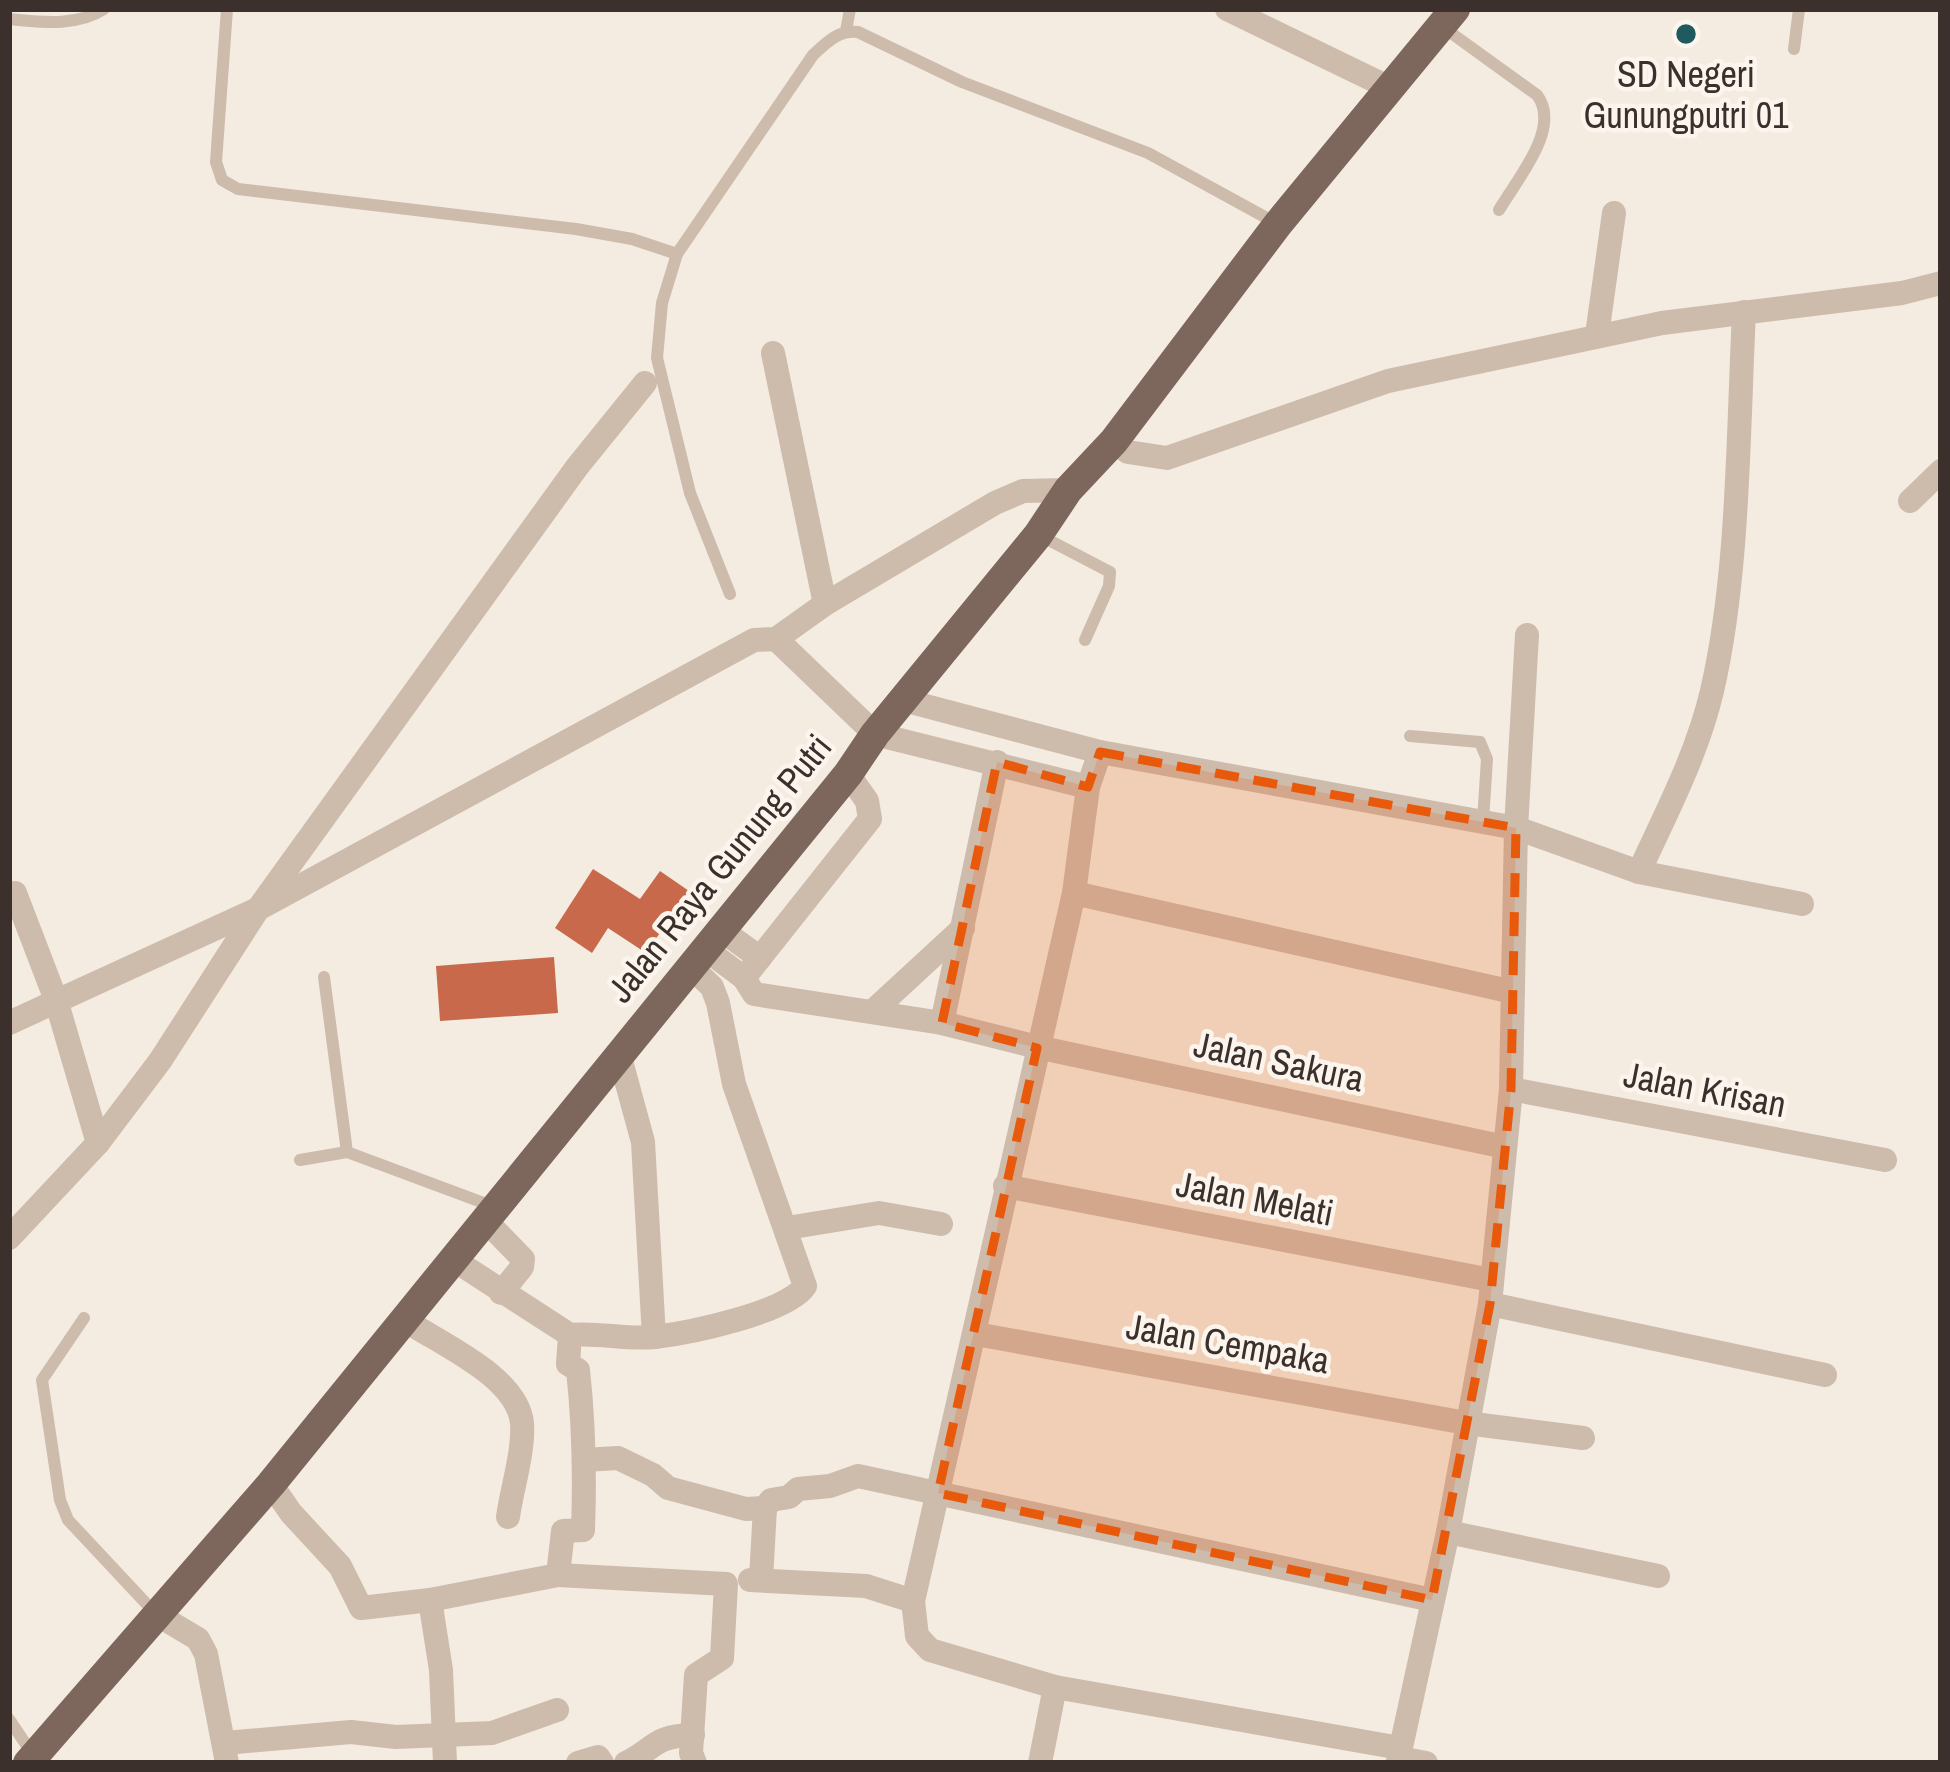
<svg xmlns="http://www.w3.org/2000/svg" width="1950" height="1772" viewBox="0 0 1950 1772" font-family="'Archivo Narrow',sans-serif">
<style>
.building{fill:#c8694b}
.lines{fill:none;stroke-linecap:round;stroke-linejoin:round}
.lane{stroke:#cdbbac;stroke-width:12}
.street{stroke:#cdbbac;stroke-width:24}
.primary{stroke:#7d675c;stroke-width:30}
.marked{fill:#e8590c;fill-opacity:0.2;stroke:#e8590c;stroke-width:9;stroke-dasharray:24 15;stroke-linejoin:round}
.poi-dot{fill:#1f5a5e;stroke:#fbf5ee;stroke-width:4.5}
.labels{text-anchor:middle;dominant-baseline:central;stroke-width:9;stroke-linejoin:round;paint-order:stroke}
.poi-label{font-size:36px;fill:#3b302b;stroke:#fbf5ee}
.street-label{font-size:36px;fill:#3b302b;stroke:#fbf5ee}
</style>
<rect width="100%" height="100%" fill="#f4ebe1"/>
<g class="building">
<polygon points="593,869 640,899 660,871 689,891 646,953 608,928 592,953 555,928"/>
<polygon points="554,957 558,1013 440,1021 436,966"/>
</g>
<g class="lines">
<g class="lane">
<polyline points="227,9 216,162 222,180 238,189 576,229 632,239 677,254"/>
<path d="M 9,19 C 41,22 76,27 104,9"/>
<path d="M 1440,25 L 1537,95 C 1562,128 1517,179 1499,210"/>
<polyline points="846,31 850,9"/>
<polyline points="1794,49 1799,9"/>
<polyline points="1039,535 1110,572 1109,586 1085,640"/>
<path d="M 730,594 L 690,493 L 657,358 L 662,303 L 677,254 L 813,55 C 827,42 838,30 858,32 L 962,82 L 1148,153 L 1276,223"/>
<polyline points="1410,736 1480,742 1487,759 1483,821"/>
<polyline points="324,977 347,1152"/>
<polyline points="300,1160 347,1152 492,1206"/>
<polyline points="84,1318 42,1380 60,1500 68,1520 156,1614"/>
<polyline points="9,1719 33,1755"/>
</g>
<g class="street">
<polyline points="1227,9 1390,88"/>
<polyline points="1597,335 1614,213"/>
<polyline points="773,353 825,604"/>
<polyline points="1114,441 1128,452 1167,458 1388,381 1662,323 1902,293 1941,283"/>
<polyline points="1910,501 1941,471"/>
<polyline points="776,639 875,734 1088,787"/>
<polyline points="903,700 1100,752 1516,828 1639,872 1802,904"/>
<polyline points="1100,752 1088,787 1074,893 913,1601 917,1636 930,1650 1055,1687 1400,1748"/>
<polyline points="848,774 867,801 870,819 744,978 754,994 942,1023 1037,1047 1505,1147"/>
<path d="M 1639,872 C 1666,813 1697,755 1712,691 C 1739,575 1738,432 1744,312"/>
<polyline points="15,893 56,1000 98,1143"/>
<polyline points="1074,893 1513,992"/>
<polyline points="720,929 760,958"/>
<polyline points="704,948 744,978"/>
<path d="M 690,966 L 712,987 L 718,1003 L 734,1084 L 805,1286 C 787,1313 688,1333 655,1337 C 626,1340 598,1332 570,1335 L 568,1364 L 578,1370 C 584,1425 585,1475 583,1530 L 563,1531 L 558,1575 L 726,1584 L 722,1658 L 696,1675 L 691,1753 L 695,1763"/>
<polyline points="873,1011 963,928"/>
<polyline points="9,1023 258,909 754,640 776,639 825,604 995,503 1023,491 1068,490"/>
<polyline points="942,1023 997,762"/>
<polyline points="619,1054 643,1142 654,1337"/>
<polyline points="1511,1089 1885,1160"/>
<polyline points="1005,1186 1491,1280"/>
<polyline points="486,1221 523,1259 522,1267 501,1293"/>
<polyline points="787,1228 879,1213 941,1224"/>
<polyline points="9,1238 98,1143 160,1061 258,909 577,467 645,383"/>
<polyline points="454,1260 570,1335"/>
<polyline points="1490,1304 1825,1375"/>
<path d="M 405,1320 C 440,1344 517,1376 522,1423 C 524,1452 512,1488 508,1517"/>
<polyline points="976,1334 1466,1423 1583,1438"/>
<polyline points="584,1460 618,1458 653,1475 668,1488 746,1509 765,1508 761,1579"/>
<polyline points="271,1484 291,1513 340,1566 361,1608 430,1600 558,1575"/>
<polyline points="765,1508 771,1500 789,1497 798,1489 830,1486 858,1476 1432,1600"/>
<polyline points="1448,1532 1658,1576"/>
<polyline points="750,1580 866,1586 913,1601"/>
<polyline points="430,1600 441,1670 445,1763"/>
<polyline points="156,1614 198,1639 206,1654 227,1763"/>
<polyline points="225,1743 351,1732 396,1737 492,1733 557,1710"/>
<polyline points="1399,1758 1426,1763"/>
<polyline points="1398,1761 1448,1532 1490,1304 1511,1089 1516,828 1527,635"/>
<polyline points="578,1763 598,1757 602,1763"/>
<path d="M 626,1763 C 656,1748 653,1736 693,1735"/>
<polyline points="1040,1763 1055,1687"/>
</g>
<polyline class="primary" points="28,1763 271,1484 848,774 875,734 1038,535 1068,490 1114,441 1278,224 1455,9"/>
</g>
<path class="marked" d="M 1100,752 L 1516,828 L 1511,1089 L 1490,1304 L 1432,1600 L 938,1493 L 1037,1048 L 942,1023 L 997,762 L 1088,787 Z"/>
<circle class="poi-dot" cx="1686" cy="34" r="12"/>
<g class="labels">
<g class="poi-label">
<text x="1686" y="74">SD Negeri<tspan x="1686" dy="41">Gunungputri 01</tspan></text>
</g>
<g class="street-label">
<text transform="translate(719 868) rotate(-51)">Jalan Raya Gunung Putri</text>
<text transform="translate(1279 1061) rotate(12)">Jalan Sakura</text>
<text transform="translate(1705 1089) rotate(11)">Jalan Krisan</text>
<text transform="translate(1255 1198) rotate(11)">Jalan Melati</text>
<text transform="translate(1228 1343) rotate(10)">Jalan Cempaka</text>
</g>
</g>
<rect width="1950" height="1772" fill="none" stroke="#3b302b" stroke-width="24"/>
</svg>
